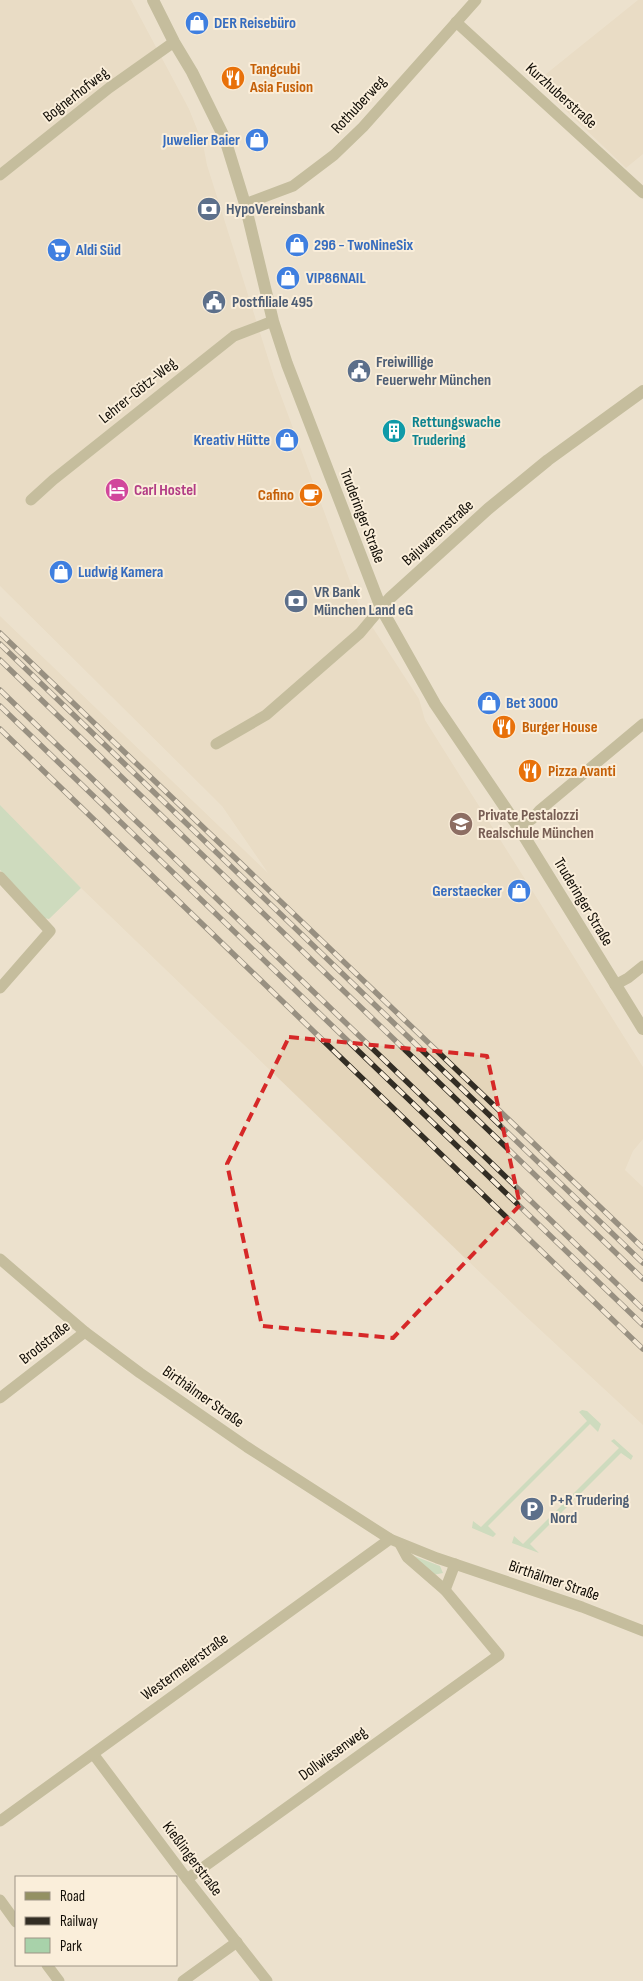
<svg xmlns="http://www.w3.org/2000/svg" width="643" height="1981" viewBox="0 0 643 1981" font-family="'Sofia Sans Condensed',sans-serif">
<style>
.built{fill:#e4d5ba}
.green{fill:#a8d2aa}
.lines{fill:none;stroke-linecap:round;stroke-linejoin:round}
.minor{stroke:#949163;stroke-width:11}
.tertiary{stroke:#949163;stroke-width:12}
.rail-casing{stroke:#322d24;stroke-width:5.5}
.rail{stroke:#faeeda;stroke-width:4;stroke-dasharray:11;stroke-linecap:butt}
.marked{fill:none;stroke:#d62828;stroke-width:4;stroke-dasharray:10 6;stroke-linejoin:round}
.labels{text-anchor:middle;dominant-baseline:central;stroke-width:4;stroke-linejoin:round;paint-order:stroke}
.shop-label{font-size:16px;font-weight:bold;fill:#366cbe;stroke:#faeeda;text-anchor:start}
.food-label{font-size:16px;font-weight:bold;fill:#c56008;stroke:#faeeda;text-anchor:start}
.street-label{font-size:16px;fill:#110d06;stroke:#faeeda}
.service-label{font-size:16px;font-weight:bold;fill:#4e5e75;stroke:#faeeda;text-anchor:start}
.culture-label{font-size:16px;font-weight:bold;fill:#0d838f;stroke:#faeeda;text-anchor:start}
.hotel-label{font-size:16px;font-weight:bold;fill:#b23c85;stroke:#faeeda;text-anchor:start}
.education-label{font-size:16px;font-weight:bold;fill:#785e54;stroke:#faeeda;text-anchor:start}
</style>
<rect width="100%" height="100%" fill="#ece1cd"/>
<g class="built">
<polygon points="0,0 131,0 189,109 203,144 207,165 274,377 360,608 419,699 425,720 643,1067 643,1139 633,1151 625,1170 643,1187 643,1425 520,1311 81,888 0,805 0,616 268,873 222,806 0,586"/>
<polygon points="638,0 643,0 643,154 626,168 536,82"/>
</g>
<g class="green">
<polygon points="0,805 81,888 49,919 44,918 0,870"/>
<polygon points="582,1410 587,1411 601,1424 598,1432 590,1424 488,1526 496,1534 493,1537 472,1528 473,1521 481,1527 587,1421 579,1412"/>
<polygon points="614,1439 633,1456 631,1460 621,1453 530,1544 539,1553 512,1543 514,1536 523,1544 619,1448 611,1441"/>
<polygon points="414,1556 440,1566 443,1573 433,1575"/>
</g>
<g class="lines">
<g class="minor">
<polyline points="456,22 643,193"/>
<polyline points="0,175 109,88 174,42"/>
<polyline points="245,204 293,186 334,155 363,127 476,0"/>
<polyline points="31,500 53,480 234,336 273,321"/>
<polyline points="216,744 266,715 360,633 381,608"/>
<polyline points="519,828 532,819 540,810 643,724"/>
<polyline points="0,877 50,931 0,988"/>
<polyline points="615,985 628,978 643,966"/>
<polyline points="0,1259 85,1332 140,1373 247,1447 390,1539 437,1558 582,1607 643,1631"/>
<polyline points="0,1398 85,1332"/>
<polyline points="445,1590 455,1564"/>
<polyline points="94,1755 187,1879 267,1981"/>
<polyline points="0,1821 390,1539"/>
<polyline points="187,1879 499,1655 445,1590 407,1557 400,1544"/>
<polyline points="0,1900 16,1922"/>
<polyline points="47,1965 59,1981"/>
<polyline points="183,1981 237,1942"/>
</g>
<g class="tertiary">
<polyline points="153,0 174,42 192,72 225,139 245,204 273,321 287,364 381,608 435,704 519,828 643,1029"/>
<polyline points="381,608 390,598 488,509 548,460 643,391"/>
</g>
<g class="rail-casing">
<g id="rail">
<polyline points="0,633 643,1248"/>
<polyline points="0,644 643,1263"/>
<polyline points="0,660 643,1279"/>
<polyline points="0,690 643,1309"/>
<polyline points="0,706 643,1325"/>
<polyline points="0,729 643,1349"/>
</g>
</g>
<use href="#rail" class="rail"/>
</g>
<path d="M0 0H643V1981H0ZM 289,1037 L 487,1056 L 520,1205 L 393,1338 L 262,1326 L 227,1164 Z" fill="#ece1cd" fill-opacity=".55" fill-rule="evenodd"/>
<path class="marked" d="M 289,1037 L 487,1056 L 520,1205 L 393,1338 L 262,1326 L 227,1164 Z"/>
<defs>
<g id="shop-disc" transform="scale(1.25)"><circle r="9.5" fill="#3f7fe0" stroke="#faeeda"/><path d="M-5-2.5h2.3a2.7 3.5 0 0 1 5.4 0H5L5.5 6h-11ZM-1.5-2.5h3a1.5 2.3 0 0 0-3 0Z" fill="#fff"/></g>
<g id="restaurant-disc" transform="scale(1.25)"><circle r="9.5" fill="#e8710a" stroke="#faeeda"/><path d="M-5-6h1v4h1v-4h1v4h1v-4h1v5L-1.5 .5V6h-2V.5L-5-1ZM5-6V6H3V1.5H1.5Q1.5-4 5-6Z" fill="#fff"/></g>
<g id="bank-disc" transform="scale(1.25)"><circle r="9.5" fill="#5c6f8a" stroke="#faeeda"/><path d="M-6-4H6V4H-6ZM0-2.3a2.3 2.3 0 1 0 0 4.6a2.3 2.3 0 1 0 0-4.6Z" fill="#fff"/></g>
<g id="supermarket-disc" transform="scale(1.25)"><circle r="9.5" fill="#3f7fe0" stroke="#faeeda"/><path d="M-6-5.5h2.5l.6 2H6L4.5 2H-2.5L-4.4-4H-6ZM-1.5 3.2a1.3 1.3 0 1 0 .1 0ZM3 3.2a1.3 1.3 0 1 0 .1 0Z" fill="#fff"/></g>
<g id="civic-disc" transform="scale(1.25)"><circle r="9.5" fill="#5c6f8a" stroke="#faeeda"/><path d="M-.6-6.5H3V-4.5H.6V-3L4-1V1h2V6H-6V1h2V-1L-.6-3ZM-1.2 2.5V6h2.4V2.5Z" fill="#fff"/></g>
<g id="building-disc" transform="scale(1.25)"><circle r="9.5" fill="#0f9aa8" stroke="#faeeda"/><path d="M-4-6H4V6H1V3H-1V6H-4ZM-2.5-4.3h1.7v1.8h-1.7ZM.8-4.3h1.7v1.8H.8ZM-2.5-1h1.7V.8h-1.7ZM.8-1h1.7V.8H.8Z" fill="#fff"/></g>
<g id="hotel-disc" transform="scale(1.25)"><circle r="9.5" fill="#d1479c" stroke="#faeeda"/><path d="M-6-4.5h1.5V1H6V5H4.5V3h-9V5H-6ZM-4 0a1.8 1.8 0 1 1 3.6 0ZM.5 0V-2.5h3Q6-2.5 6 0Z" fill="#fff"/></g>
<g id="cafe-disc" transform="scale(1.25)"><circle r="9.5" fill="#e8710a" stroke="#faeeda"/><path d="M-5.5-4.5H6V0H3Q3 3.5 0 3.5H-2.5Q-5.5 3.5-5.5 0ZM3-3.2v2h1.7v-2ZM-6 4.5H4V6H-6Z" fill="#fff"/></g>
<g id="school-disc" transform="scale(1.25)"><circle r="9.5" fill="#8d6e63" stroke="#faeeda"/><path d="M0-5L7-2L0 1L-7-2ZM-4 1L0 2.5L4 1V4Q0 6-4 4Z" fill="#fff"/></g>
<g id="parking-disc" transform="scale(1.25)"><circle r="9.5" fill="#5c6f8a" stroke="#faeeda"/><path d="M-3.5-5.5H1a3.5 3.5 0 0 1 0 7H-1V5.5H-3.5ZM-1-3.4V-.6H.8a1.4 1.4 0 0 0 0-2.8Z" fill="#fff"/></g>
</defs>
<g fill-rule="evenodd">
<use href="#shop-disc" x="197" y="23"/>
<use href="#restaurant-disc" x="233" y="78"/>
<use href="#shop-disc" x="257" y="140"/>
<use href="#bank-disc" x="209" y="209"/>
<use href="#shop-disc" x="297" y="245"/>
<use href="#supermarket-disc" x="59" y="250"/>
<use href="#shop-disc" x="288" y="278"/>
<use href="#civic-disc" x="214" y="302"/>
<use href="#civic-disc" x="359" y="371"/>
<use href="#building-disc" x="394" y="431"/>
<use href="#shop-disc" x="287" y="440"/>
<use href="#hotel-disc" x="117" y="490"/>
<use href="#cafe-disc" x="311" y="495"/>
<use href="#shop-disc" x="61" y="572"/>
<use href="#bank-disc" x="296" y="601"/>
<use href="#shop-disc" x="489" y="703"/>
<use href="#restaurant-disc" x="504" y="727"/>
<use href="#restaurant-disc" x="530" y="771"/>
<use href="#school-disc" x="461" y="824"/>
<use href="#shop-disc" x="519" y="891"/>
<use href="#parking-disc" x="532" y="1509"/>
</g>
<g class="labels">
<g class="shop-label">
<text x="214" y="23">DER Reisebüro</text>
<text x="240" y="140" text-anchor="end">Juwelier Baier</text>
<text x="314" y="245">296 - TwoNineSix</text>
<text x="76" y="250">Aldi Süd</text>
<text x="306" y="278">VIP86NAIL</text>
<text x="270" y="440" text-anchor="end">Kreativ Hütte</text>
<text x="78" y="572">Ludwig Kamera</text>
<text x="506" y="703">Bet 3000</text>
<text x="502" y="891" text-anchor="end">Gerstaecker</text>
</g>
<g class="food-label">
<text x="250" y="69">Tangcubi<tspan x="250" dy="18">Asia Fusion</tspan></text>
<text x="294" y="495" text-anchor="end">Cafino</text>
<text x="522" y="727">Burger House</text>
<text x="548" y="771">Pizza Avanti</text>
</g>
<g class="street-label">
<text transform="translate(76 95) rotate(-38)">Bognerhofweg</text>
<text transform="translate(561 96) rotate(42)">Kurzhuberstraße</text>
<text transform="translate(359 105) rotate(-47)">Rothuberweg</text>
<text transform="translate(138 391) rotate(-39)">Lehrer-Götz-Weg</text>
<text transform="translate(362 516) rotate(69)">Truderinger Straße</text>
<text transform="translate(438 533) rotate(-42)">Bajuwarenstraße</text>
<text transform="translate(583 902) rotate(59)">Truderinger Straße</text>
<text transform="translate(45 1343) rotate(-38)">Brodstraße</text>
<text transform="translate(203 1397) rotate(35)">Birthälmer Straße</text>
<text transform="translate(554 1581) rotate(19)">Birthälmer Straße</text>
<text transform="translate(185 1667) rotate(-36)">Westermeierstraße</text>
<text transform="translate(333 1754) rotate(-36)">Dollwiesenweg</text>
<text transform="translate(192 1859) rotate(53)">Kießlingerstraße</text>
</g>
<g class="service-label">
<text x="226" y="209">HypoVereinsbank</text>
<text x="232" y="302">Postfiliale 495</text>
<text x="376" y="362">Freiwillige<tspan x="376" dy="18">Feuerwehr München</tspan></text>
<text x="314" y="592">VR Bank<tspan x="314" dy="18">München Land eG</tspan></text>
<text x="550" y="1500">P+R Trudering<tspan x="550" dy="18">Nord</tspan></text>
</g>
<g class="culture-label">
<text x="412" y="422">Rettungswache<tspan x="412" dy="18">Trudering</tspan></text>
</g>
<g class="hotel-label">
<text x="134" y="490">Carl Hostel</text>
</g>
<g class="education-label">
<text x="478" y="815">Private Pestalozzi<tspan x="478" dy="18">Realschule München</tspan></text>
</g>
</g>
<rect x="15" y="1876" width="162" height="90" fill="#faeeda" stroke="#9d9485"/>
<rect x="25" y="1892" width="25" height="8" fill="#949163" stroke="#9d9485"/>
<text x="60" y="1901" font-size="15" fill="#110d06">Road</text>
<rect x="25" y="1917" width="25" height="8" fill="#322d24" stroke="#9d9485"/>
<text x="60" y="1926" font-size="15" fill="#110d06">Railway</text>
<rect x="25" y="1938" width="25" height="15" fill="#a8d2aa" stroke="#9d9485"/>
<text x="60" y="1951" font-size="15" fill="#110d06">Park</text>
</svg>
